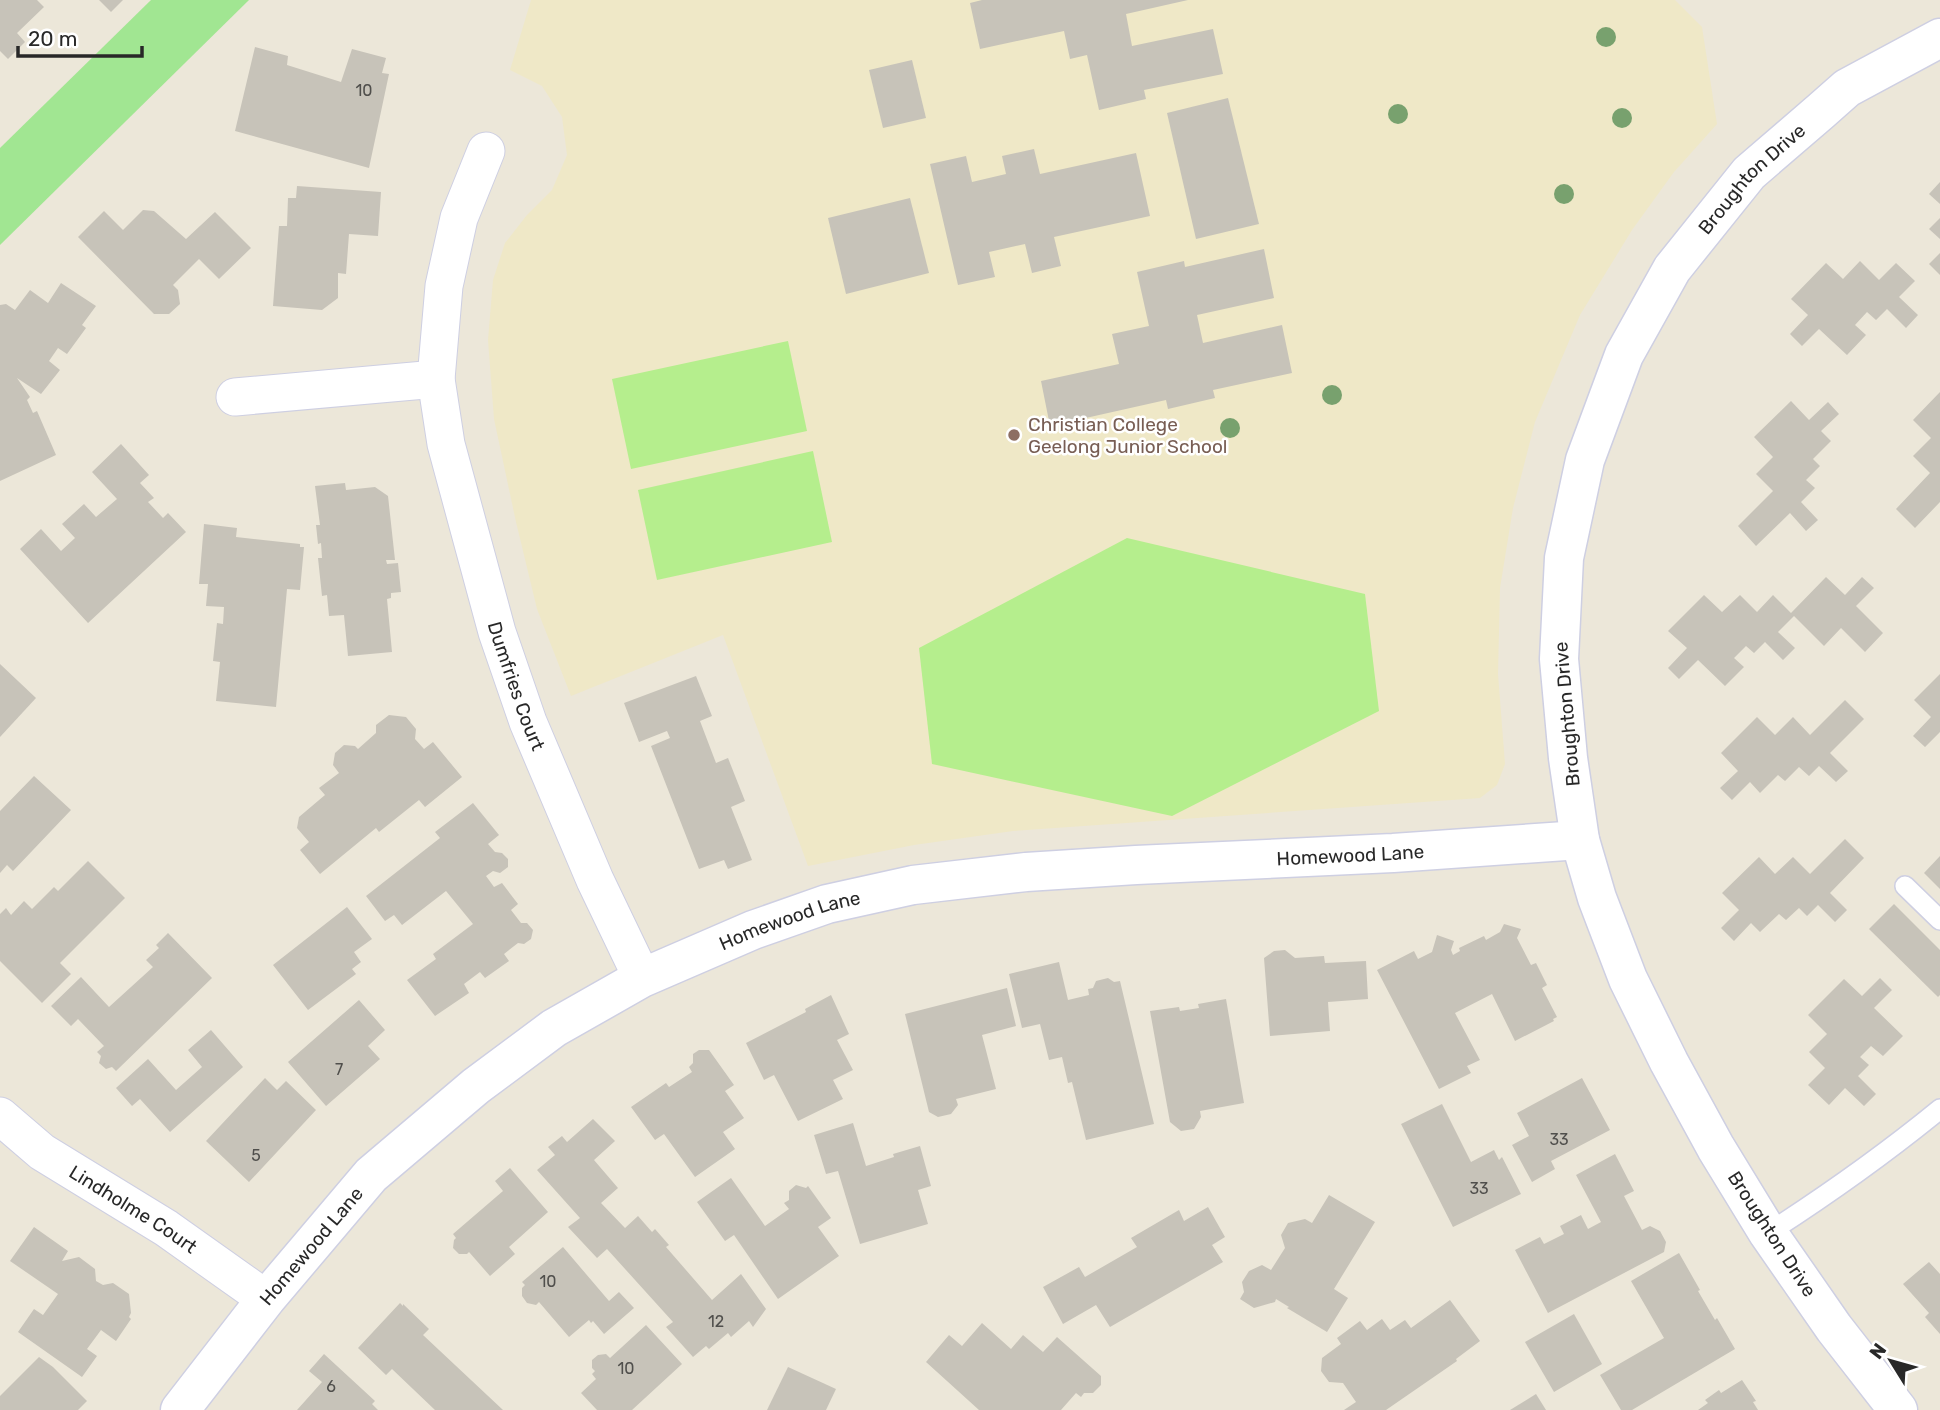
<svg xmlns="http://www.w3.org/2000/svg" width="1940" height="1410" viewBox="0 0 1940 1410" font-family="Rubik,sans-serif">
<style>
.education{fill:#efe8c7}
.green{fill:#a1e692}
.pitch{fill:#b5ee8d}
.building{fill:#c7c3b9}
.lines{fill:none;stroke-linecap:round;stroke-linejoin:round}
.lane-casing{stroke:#cecfe2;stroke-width:22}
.street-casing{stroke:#cecfe2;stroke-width:39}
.secondary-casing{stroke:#cecfe2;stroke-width:41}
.lane{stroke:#fff;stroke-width:19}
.street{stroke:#fff;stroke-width:37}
.secondary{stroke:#fff;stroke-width:38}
.tree{fill:#78a16e}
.education-dot{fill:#8d6e63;stroke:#fff;stroke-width:2.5}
.labels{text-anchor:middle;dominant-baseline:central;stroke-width:5;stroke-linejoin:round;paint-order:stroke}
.number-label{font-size:16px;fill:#504f4c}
.street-label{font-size:19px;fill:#282828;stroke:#fff}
.education-label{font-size:19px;fill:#785e54;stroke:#fff;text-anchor:start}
</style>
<rect width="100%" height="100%" fill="#ece7d9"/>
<polygon class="education" points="531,0 1675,0 1702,27 1717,124 1674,172 1632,230 1580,315 1535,422 1513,508 1500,588 1498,674 1505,764 1497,785 1480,798 1013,831 914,845 808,866 723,635 571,696 537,609 516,522 494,419 488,340 493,280 505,243 527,215 552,190 567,155 562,117 542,86 510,70"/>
<polygon class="green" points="151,0 249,0 0,245 0,148"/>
<g class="pitch">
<polygon points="788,341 807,431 631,469 612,379"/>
<polygon points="813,451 832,542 657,580 638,490"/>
<polygon points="1127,538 1365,594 1379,711 1172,816 932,764 919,648"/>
</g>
<g class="building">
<polygon points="0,0 37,0 44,7 17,33 25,42 8,59 0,51"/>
<polygon points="99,0 123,0 111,12"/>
<polygon points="982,0 1188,0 1126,14 1132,46 1213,29 1223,74 1144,90 1146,99 1099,110 1087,55 1070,59 1064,31 980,49 970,3"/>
<polygon points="255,47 288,56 287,65 341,82 352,49 386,58 382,73 389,74 369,168 235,131"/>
<polygon points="912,60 926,118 883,128 869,70"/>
<polygon points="1228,98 1259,224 1196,239 1167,113"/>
<polygon points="1034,149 1040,174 1136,153 1150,216 1054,237 1061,266 1032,273 1025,244 989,252 995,277 958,285 930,164 966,156 972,182 1006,174 1002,156"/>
<polygon points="1940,182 1940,204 1929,194"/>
<polygon points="297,186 381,192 378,236 349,234 346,274 338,273 338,298 322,310 273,306 279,226 287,226 288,198 296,198"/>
<polygon points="910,198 929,273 846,294 828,218"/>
<polygon points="143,210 154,211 186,239 215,212 251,248 219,279 199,259 173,285 178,290 180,304 169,314 154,314 78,237 104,211 123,230"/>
<polygon points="1940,218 1940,239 1929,229"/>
<polygon points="1264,249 1274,298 1197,315 1203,343 1282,325 1292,373 1213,390 1215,398 1168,409 1166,400 1050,426 1041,381 1119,364 1112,334 1149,326 1137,272 1184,261 1185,267"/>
<polygon points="1940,253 1940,275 1929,264"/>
<polygon points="1860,261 1879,280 1896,263 1915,281 1899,297 1918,315 1906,328 1887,309 1876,320 1867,312 1855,325 1866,335 1847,355 1819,329 1802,346 1790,334 1808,315 1791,299 1826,263 1843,279"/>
<polygon points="61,283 96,306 82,325 86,328 67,354 58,348 49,361 60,370 41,394 17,378 30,397 27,400 33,413 37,411 56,455 0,481 0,305 6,304 15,310 30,290 48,303"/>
<polygon points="1940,392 1940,502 1915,528 1896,509 1930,473 1913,456 1931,438 1913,420"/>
<polygon points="1791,401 1809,420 1828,402 1839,414 1821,431 1831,441 1813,459 1820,466 1806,480 1815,488 1801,502 1818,520 1806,531 1790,513 1756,546 1738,526 1773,491 1756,474 1773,457 1754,437"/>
<polygon points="121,444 149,475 140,483 154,498 148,502 163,518 168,513 186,532 88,623 20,549 41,529 61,551 75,538 62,524 84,504 96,517 117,499 92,472"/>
<polygon points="345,483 346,490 375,487 388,496 395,560 386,560 387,564 398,563 401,592 391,593 391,598 387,599 392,652 348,656 344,615 329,616 327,595 322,596 318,558 322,558 321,543 318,544 316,525 320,525 315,486"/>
<polygon points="204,524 237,528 236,537 300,544 300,547 304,547 300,590 287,589 276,707 216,701 220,662 213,661 217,623 223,624 224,607 206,606 208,584 199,584"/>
<polygon points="1826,577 1845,595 1862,577 1874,588 1856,606 1883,633 1865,652 1841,628 1824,646 1794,616 1778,632 1795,648 1783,660 1765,642 1754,653 1746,646 1734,658 1744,667 1725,686 1698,660 1679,679 1668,668 1687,648 1668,631 1704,595 1722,612 1740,595 1757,612 1773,595 1791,613"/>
<polygon points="0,664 36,698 0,737"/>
<polygon points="1940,674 1940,732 1925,747 1913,736 1931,717 1914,700"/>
<polygon points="696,676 712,716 700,721 716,763 728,758 745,801 731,807 752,860 728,869 724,860 699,869 651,746 670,738 667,731 639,742 624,703"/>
<polygon points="1845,700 1864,719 1830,753 1848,771 1836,782 1819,766 1809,776 1799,767 1785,781 1778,775 1760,793 1750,782 1732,800 1720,788 1738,771 1721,753 1757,717 1775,735 1793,717 1810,735"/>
<polygon points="389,715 406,717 416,729 415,739 424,749 433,742 462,777 425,807 419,800 379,832 376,828 320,874 300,850 309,842 297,828 299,817 325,795 319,788 339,773 333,765 335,753 344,745 355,746 358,749 376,733 376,725"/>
<polygon points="34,776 71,810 13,871 7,865 0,873 0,811"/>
<polygon points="473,803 499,835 488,844 495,852 502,853 508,859 508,867 500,873 493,871 486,876 494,887 502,883 518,904 511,910 521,923 527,923 533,930 531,939 524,944 518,943 504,954 509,961 485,978 480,972 464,984 469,993 435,1016 407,980 436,959 433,954 473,924 446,891 402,925 394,915 385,921 366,896 440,838 435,832"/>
<polygon points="1845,839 1864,858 1830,893 1847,910 1835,922 1818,905 1807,916 1799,908 1786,920 1779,914 1760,932 1751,923 1734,941 1721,928 1739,910 1722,893 1759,857 1775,874 1793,857 1810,874"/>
<polygon points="1940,856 1940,889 1924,873"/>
<polygon points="88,861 125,898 60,963 71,974 42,1003 0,961 0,914 6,908 11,915 24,901 32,909 54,887 58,891"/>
<polygon points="1894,904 1940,950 1940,995 1938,997 1869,929"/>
<polygon points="347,907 372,939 354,952 361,962 352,969 356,974 308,1010 273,965"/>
<polygon points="1504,924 1521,929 1517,938 1531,965 1536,963 1547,985 1542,988 1557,1017 1553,1019 1554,1021 1515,1041 1492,994 1455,1013 1480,1060 1467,1066 1471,1073 1439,1089 1377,970 1414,951 1418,959 1432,952 1437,935 1454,941 1451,950 1453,955 1460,951 1459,948 1484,936 1486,940 1500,932"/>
<polygon points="168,933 212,978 116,1071 112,1067 106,1069 99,1063 101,1056 97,1052 104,1046 78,1019 71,1026 51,1006 81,977 109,1007 153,967 146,960 159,948 156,945"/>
<polygon points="1285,950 1295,958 1324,956 1325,963 1366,961 1368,999 1328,1002 1330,1031 1270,1036 1264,958 1274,951"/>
<polygon points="1059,962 1068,1000 1089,995 1088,989 1093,988 1096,981 1108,978 1114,982 1120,981 1154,1124 1086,1140 1072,1082 1068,1083 1062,1057 1049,1060 1040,1024 1022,1028 1009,974"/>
<polygon points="1880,978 1892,990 1874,1008 1903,1036 1883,1056 1871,1046 1860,1057 1869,1065 1858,1076 1876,1094 1864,1106 1845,1088 1829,1105 1808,1085 1825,1068 1809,1052 1827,1034 1808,1015 1844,979 1862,996"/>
<polygon points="1007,988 1016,1026 982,1035 996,1089 956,1099 958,1105 951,1114 938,1117 929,1112 905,1014"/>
<polygon points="831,995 849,1034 837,1040 853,1070 833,1080 843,1099 798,1121 774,1075 764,1080 746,1043 806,1012 805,1009"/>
<polygon points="1226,999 1244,1103 1200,1111 1201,1117 1194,1129 1181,1131 1170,1122 1150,1011 1179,1007 1180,1011 1199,1008 1198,1004"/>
<polygon points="359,1000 385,1030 368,1046 380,1059 326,1106 288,1062"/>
<polygon points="211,1030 243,1067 170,1132 140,1099 132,1106 116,1088 148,1059 176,1090 202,1067 188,1050"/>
<polygon points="699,1050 709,1050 734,1085 725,1091 744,1118 723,1132 735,1149 695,1177 664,1134 655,1140 631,1107 666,1083 669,1087 692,1072 689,1067 693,1063 693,1054"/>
<polygon points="265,1078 277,1090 286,1081 316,1110 249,1182 206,1141"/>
<polygon points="1582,1078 1610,1130 1551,1161 1555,1169 1532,1182 1512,1145 1529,1136 1517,1113"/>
<polygon points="1442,1104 1471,1162 1494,1150 1499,1160 1502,1157 1521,1194 1453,1227 1401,1124"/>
<polygon points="593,1119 615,1141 594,1160 618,1188 601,1203 625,1228 638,1216 652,1232 655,1229 669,1245 666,1247 712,1300 741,1274 766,1309 753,1327 749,1321 731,1337 728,1333 709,1349 706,1346 693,1357 666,1327 673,1322 607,1249 597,1258 568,1227 580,1218 537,1170 555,1155 548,1147 562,1136 567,1142"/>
<polygon points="853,1123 866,1166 894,1157 893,1154 920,1146 931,1186 918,1190 928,1224 860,1244 838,1171 826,1174 814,1135"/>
<polygon points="1615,1154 1634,1191 1624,1196 1642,1230 1650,1226 1660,1231 1666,1242 1664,1252 1548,1313 1515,1250 1540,1237 1544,1244 1564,1234 1560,1226 1581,1215 1588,1229 1601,1222 1576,1175"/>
<polygon points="510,1168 548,1212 509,1247 515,1254 490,1276 469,1252 467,1254 459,1254 453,1248 454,1240 456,1238 453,1234 503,1191 495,1181"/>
<polygon points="731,1178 765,1226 789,1209 784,1203 789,1200 789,1191 796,1185 806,1188 808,1186 831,1218 818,1227 839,1256 778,1299 734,1235 725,1241 697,1202"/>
<polygon points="1329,1195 1375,1222 1334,1289 1348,1298 1327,1332 1287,1308 1289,1307 1276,1299 1275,1302 1254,1308 1240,1299 1244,1292 1242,1282 1249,1271 1262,1265 1271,1270 1285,1248 1281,1235 1288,1223 1305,1219 1312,1223"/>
<polygon points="1208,1207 1225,1237 1212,1245 1223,1262 1110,1327 1096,1305 1063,1324 1043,1287 1079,1267 1085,1277 1137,1247 1131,1238 1179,1210 1184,1221"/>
<polygon points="34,1227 68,1251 62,1261 79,1257 95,1269 96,1281 103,1285 113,1283 129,1294 131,1313 129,1317 131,1319 116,1341 101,1330 87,1349 97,1356 82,1377 18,1332 34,1309 43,1315 58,1294 10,1261"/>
<polygon points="563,1247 609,1301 619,1292 634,1308 604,1334 593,1321 591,1323 589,1320 569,1337 539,1302 536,1305 527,1303 522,1296 522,1288 525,1285 522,1282"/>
<polygon points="1679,1253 1700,1290 1698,1291 1715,1320 1717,1318 1735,1349 1632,1410 1621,1410 1600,1375 1664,1338 1631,1281"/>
<polygon points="1929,1262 1940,1274 1940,1334 1925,1317 1929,1313 1903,1284"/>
<polygon points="1450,1300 1480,1341 1456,1359 1457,1361 1386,1410 1344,1410 1356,1402 1343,1383 1329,1382 1321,1371 1322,1358 1341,1344 1337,1338 1360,1321 1367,1330 1382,1319 1390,1330 1405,1320 1411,1328"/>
<polygon points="400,1303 403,1306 403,1304 429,1329 423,1335 503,1410 435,1410 392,1369 386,1375 358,1348"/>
<polygon points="1574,1314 1602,1364 1554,1392 1525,1342"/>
<polygon points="982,1323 1011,1349 1023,1335 1043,1352 1057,1337 1101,1376 1101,1385 1093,1393 1084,1393 1081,1397 1076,1393 1061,1410 979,1410 926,1362 949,1335 962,1346"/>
<polygon points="646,1325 682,1364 632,1410 597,1410 581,1393 596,1379 592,1374 595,1371 592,1368 592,1360 598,1355 606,1354 610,1358"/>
<polygon points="324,1354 375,1401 372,1404 378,1410 297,1410 322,1382 309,1371"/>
<polygon points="39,1357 53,1367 87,1401 78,1410 0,1410 0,1396"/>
<polygon points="788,1367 836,1389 826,1410 767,1410"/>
<polygon points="1742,1380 1756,1401 1753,1402 1758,1410 1698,1410 1708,1403 1705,1400 1719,1390 1721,1393"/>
<polygon points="1536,1394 1546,1410 1510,1410"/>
</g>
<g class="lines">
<g class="lane-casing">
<g id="lane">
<polyline points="1905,886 1940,920"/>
<path d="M 1768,1233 C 1827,1195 1885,1154 1940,1109"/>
</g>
</g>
<g class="street-casing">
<g id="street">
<path id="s1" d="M 486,151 L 459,218 L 444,286 L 436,379 L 446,444 L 497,632 L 528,722 L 595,880 L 642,978"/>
<polyline points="235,397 436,379"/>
<path id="s2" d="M 0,1116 L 42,1152 L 166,1228 L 266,1299"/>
</g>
</g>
<g class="secondary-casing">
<g id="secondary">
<path id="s3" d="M 180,1410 L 266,1299 L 371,1175 L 476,1086 L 554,1028 L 642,978 L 753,930 L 827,904 L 913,885 L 1026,872 L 1136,865 L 1393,853 L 1580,840"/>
<path id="s4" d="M 1898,1410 L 1834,1328 L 1768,1233 L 1716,1148 L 1669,1062 L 1628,979 L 1597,898 L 1580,840 L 1568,758 L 1559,659 L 1564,558 L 1585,460 L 1624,355 L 1672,269 L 1749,173 L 1821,111 L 1847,88 L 1940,38"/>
</g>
</g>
<use href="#lane" class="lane"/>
<use href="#street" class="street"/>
<use href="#secondary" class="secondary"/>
</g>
<g class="tree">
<circle cx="1606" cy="37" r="10"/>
<circle cx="1398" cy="114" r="10"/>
<circle cx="1622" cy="118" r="10"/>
<circle cx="1564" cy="194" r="10"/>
<circle cx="1332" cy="395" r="10"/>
<circle cx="1230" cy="428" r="10"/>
</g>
<circle class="education-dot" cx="1014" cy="435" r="7"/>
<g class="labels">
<g class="number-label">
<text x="364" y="90">10</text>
<text x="339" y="1069">7</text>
<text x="1559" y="1139">33</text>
<text x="256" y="1155">5</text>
<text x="1479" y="1188">33</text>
<text x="548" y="1281">10</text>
<text x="716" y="1321">12</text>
<text x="626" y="1368">10</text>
<text x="331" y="1386">6</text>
</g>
<g class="street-label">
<text stroke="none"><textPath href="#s4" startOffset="1372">Broughton Drive</textPath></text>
<text stroke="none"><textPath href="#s1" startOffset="553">Dumfries Court</textPath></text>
<text transform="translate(1567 714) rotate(-95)">Broughton Drive</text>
<text stroke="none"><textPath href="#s3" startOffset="1365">Homewood Lane</textPath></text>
<text stroke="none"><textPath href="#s3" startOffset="798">Homewood Lane</textPath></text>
<text stroke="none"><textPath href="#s2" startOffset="163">Lindholme Court</textPath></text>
<text transform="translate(1772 1234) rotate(57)">Broughton Drive</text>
<text stroke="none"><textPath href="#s3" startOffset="210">Homewood Lane</textPath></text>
</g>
<g class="education-label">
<text x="1028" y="424">Christian College<tspan x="1028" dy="22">Geelong Junior School</tspan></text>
</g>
</g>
<g transform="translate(1891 1361) rotate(307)" stroke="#ffffff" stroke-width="5" paint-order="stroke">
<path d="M0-5L12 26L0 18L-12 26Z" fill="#282828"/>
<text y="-10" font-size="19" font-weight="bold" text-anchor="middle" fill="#282828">N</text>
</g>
<path d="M18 46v10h124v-10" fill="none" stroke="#282828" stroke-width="3.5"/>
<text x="28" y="46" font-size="21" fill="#282828" stroke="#ffffff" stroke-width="5" paint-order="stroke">20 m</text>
</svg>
